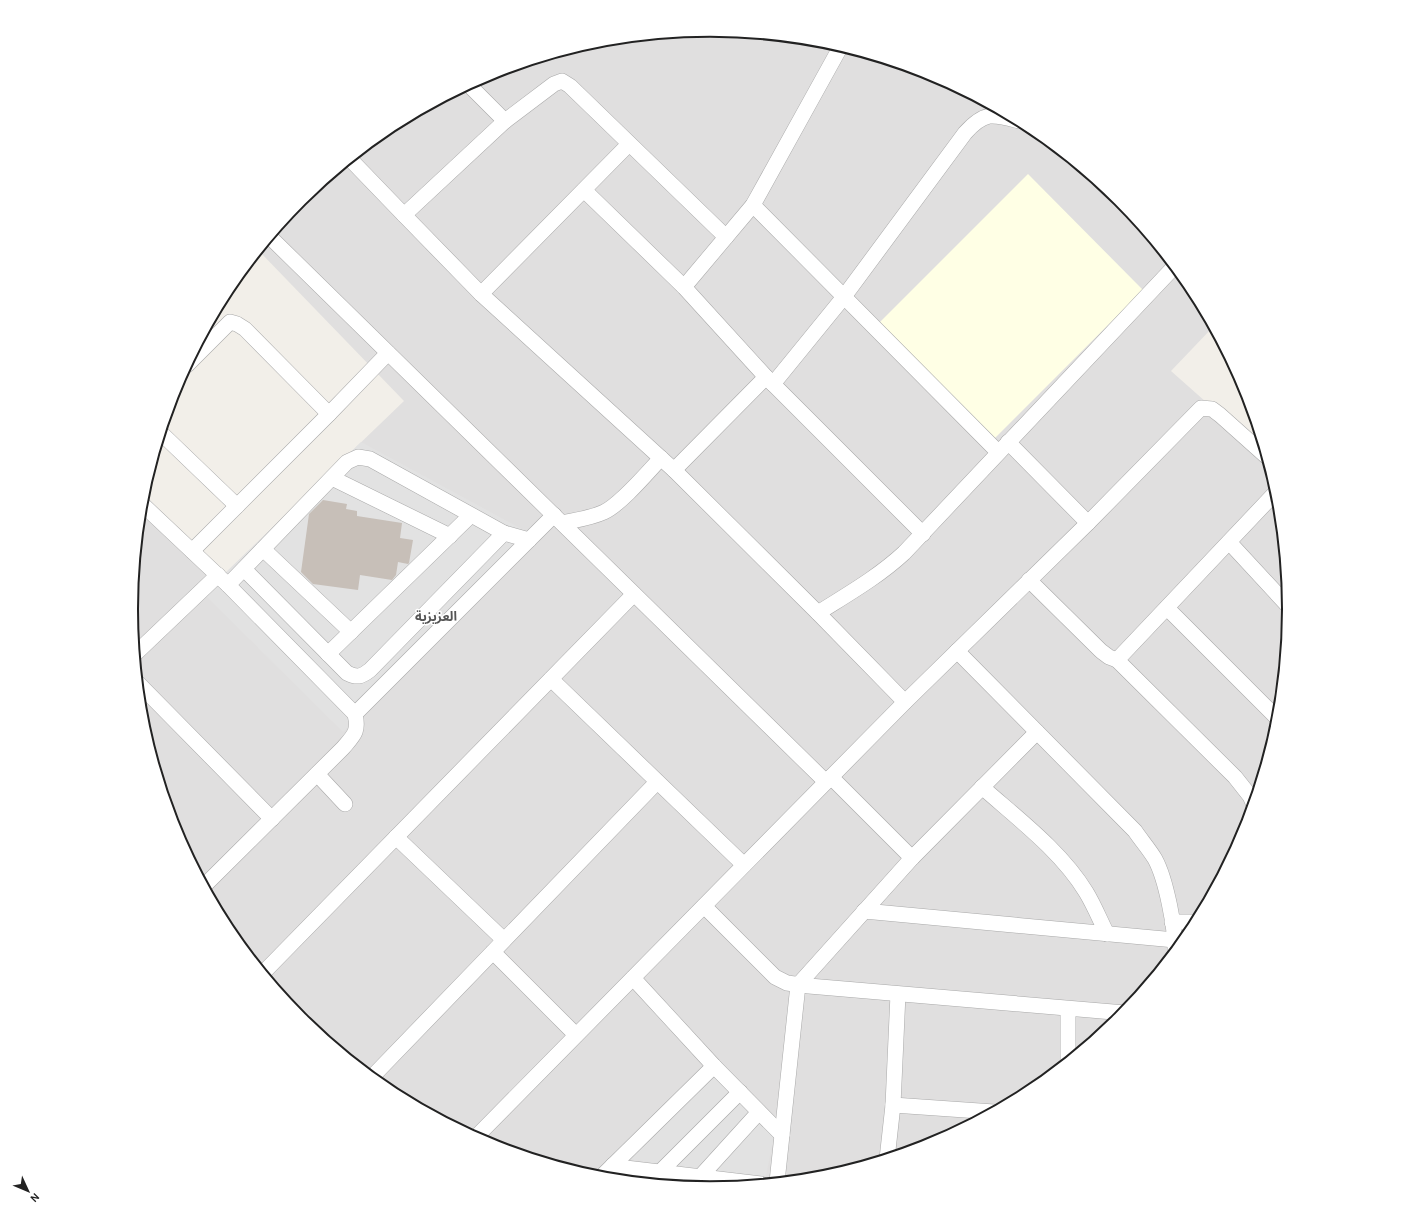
<svg xmlns="http://www.w3.org/2000/svg" width="1421" height="1219" viewBox="0 0 1421 1219" font-family="Karla,'Noto Sans Arabic',sans-serif">
<style>
.residential{fill:#e0dfdf}
.education{fill:#ffffe5}
.parking{fill:#e2e2e2}
.building{fill:#c7bfb8}
.lines{fill:none;stroke-linecap:round;stroke-linejoin:round}
.minor-casing{stroke:#a9a9a9;stroke-width:16}
.minor{stroke:#fff;stroke-width:15}
.labels{text-anchor:middle;dominant-baseline:central;stroke-width:3;stroke-linejoin:round;paint-order:stroke}
.neighbourhood-label{font-size:13px;font-weight:bold;fill:#555;stroke:#fff}
.rim{fill:none;stroke:#222;stroke-width:2}
</style>
<rect width="100%" height="100%" fill="#f2efe9"/>
<polygon class="residential" points="711,30 824,41 932,74 1033,128 1120,200 1192,288 1213,327 1171,371 1267,456 1279,497 1290,610 1279,723 1246,831 1192,932 1120,1019 1032,1091 932,1145 823,1178 710,1189 597,1178 489,1145 388,1091 301,1019 229,931 175,831 142,722 131,609 143,493 223,575 404,401 259,251 301,200 389,128 489,74 598,41"/>
<polygon class="education" points="1028,174 1143,290 993,440 878,324"/>
<g class="parking">
<polygon points="361,442 531,534 343,732 204,594"/>
<polygon points="713,1072 774,1137 765,1180 628,1159"/>
</g>
<polygon class="building" points="323,500 347,504 346,509 357,511 357,516 402,523 400,538 413,540 409,563 408,564 398,562 396,575 392,580 360,575 358,590 313,584 301,572 309,514"/>
<g class="lines">
<g class="minor-casing">
<g id="minor">
<polyline points="469,85 505,121"/>
<polyline points="350,159 404,215 505,121 554,84 562,81 570,86 726,237"/>
<polyline points="584,190 684,287 766,377 923,534"/>
<polyline points="753,205 998,452"/>
<polyline points="404,215 481,294 674,470 818,613 905,702"/>
<polyline points="270,237 826,782"/>
<polyline points="684,287 753,205 841,46"/>
<polyline points="481,294 629,144"/>
<polyline points="187,365 230,322 237,324 245,329 329,414"/>
<path d="M 773,384 L 843,298 L 965,133 C 985,111 993,114 1019,121"/>
<polyline points="161,433 237,506"/>
<polyline points="1008,442 1088,523"/>
<polyline points="674,470 766,377"/>
<polyline points="332,478 450,536"/>
<path d="M 141,503 L 228,585 L 355,714 C 359,732 354,735 343,748 L 204,886"/>
<path d="M 562,523 C 576,520 591,518 604,512 C 621,504 647,473 661,458"/>
<polyline points="1229,542 1290,608"/>
<polyline points="263,549 351,632"/>
<polyline points="192,551 329,414 388,353"/>
<path d="M 244,569 L 347,673 C 357,678 361,677 370,670 L 504,533"/>
<polyline points="1029,580 1101,651 1109,657 1117,660"/>
<polyline points="228,585 347,462 358,457 370,459 504,533 529,540"/>
<polyline points="1167,608 1279,720"/>
<path d="M 818,613 C 848,594 878,577 904,553 L 1175,266"/>
<path d="M 957,651 L 1135,831 C 1141,840 1149,849 1155,859 C 1166,879 1176,930 1175,953"/>
<polyline points="135,654 218,575"/>
<polyline points="328,654 470,516"/>
<polyline points="551,679 744,865"/>
<polyline points="138,683 272,819"/>
<polyline points="355,714 554,515"/>
<polyline points="317,774 345,804"/>
<polyline points="831,777 912,858"/>
<path d="M 982,787 C 1018,819 1061,851 1086,892 C 1094,905 1100,920 1107,934"/>
<polyline points="1254,805 1250,796 1235,777 1117,660 1277,491"/>
<polyline points="396,837 504,940"/>
<polyline points="704,906 775,977 787,983 809,986 1125,1013"/>
<polyline points="864,911 1175,940"/>
<polyline points="1172,922 1197,922"/>
<polyline points="493,952 576,1035"/>
<polyline points="263,973 634,594"/>
<polyline points="633,978 714,1066 782,1135"/>
<polyline points="1068,1062 1068,1009"/>
<polyline points="372,1077 657,782"/>
<polyline points="893,1105 994,1112"/>
<polyline points="475,1138 905,702 1088,523 1201,408 1212,409 1220,415 1267,457"/>
<polyline points="887,1159 893,1105 898,994"/>
<polyline points="613,1165 617,1167 761,1184"/>
<polyline points="660,1172 740,1092"/>
<polyline points="700,1177 759,1112"/>
<polyline points="600,1178 714,1066"/>
<polyline points="777,1182 798,985 912,858 1037,732"/>
</g>
</g>
<use href="#minor" class="minor"/>
</g>
<g class="labels">
<g class="neighbourhood-label">
<text x="436" y="616">العزيزية</text>
</g>
</g>
<path d="M0 0H1421V1219H0ZM138 609a572 572 0 1 1 1144 0a572 572 0 1 1-1144 0Z" fill="#fff" fill-rule="evenodd"/>
<path class="rim" d="M138 609a572 572 0 1 1 1144 0a572 572 0 1 1-1144 0Z"/>
<g transform="translate(28 1191) rotate(134)" stroke="#ffffff" stroke-width="3" paint-order="stroke">
<path d="M0-3L7 15L0 10L-7 15Z" fill="#222222"/>
<text y="-6" font-size="11" font-weight="bold" text-anchor="middle" fill="#222222">N</text>
</g>
</svg>
